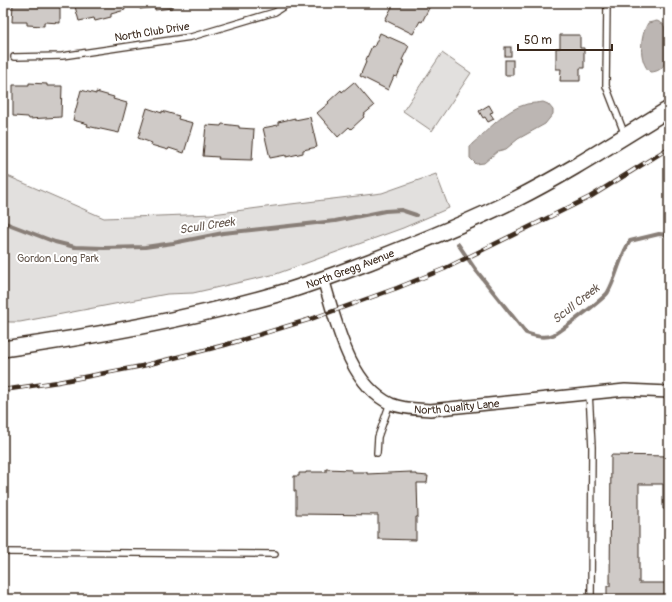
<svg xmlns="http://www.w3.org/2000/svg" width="672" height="602" viewBox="0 0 672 602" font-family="Pangolin,sans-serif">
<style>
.green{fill:#e2e0de;stroke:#8e857e}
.water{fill:#bcb6b3;stroke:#887e77}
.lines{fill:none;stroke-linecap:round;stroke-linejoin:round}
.stream{stroke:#887e77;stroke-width:4}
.building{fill:#cfcac7;stroke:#3b2a1e}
.service-casing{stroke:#3b2a1e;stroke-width:8}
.minor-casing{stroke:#3b2a1e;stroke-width:14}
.secondary-casing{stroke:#3b2a1e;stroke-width:18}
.service{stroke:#fff;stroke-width:5.5}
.minor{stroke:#fff;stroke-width:11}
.secondary{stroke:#fff;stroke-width:15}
.rail-casing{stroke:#3b2a1e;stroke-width:4.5}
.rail{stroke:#fff;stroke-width:3;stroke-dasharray:9;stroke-linecap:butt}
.labels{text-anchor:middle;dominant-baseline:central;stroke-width:4;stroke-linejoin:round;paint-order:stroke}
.street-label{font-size:11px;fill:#3b2a1e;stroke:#fff}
.park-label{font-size:11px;fill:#65584e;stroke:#fff}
.water-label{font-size:12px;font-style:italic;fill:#685b52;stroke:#fff}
</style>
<rect width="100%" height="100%" fill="#fff"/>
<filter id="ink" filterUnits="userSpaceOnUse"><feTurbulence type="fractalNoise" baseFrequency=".025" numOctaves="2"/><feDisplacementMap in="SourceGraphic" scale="8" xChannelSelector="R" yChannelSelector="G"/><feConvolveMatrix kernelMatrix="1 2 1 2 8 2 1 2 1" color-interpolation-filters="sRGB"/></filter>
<g filter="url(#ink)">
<g class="green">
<polygon points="442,53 471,73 432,131 403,111"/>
<polygon points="3,174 104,218 213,214 266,207 382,193 436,174 449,208 403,228 276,274 193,293 167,294 20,322 10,322 3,321"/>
</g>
<g class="water">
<path d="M 657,21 L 663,24 L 665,28 C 667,45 672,72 650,72 C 638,61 640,36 648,23 Z"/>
<path d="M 543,102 L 548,104 L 553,110 L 553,114 L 545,124 L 518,139 L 506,149 L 498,151 L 484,163 L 476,164 L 470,158 L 470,147 L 472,144 C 489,130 504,110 527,104 C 533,103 538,103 543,102 Z"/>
</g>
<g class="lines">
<g class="stream">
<polyline points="3,222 55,242 75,247 104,248 145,247 173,243 223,233 335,221 385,211 401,210 416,215"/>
<path d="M 458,244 L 475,269 L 526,333 C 534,336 544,339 553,335 C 560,332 605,298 608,292 C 617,276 619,258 630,241 L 659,234 L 669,235"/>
</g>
</g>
<g class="building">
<polygon points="13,3 60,3 60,23 44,22 44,26 27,25 27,22 12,22"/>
<polygon points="74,3 124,3 125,10 111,14 111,17 95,21 94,18 79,21"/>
<polygon points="139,3 188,3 188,4 172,5 172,8 155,10 155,7 140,9"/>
<polygon points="392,3 429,3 428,5 430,6 422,22 420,21 413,34 385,20 392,7 390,6"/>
<polygon points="380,33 409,46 402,60 404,61 397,77 394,76 388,90 360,76 366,62 365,62 372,46 374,47"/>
<polygon points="560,35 580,35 580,48 584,48 584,68 580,68 580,81 560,81 561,69 556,69 556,48 560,48"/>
<rect x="505" y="47" width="6" height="9"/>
<rect x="505" y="60" width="8" height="15"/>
<polygon points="354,82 374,106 363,115 364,117 351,129 349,127 338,137 317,113 329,103 328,102 341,90 342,92"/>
<polygon points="29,83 47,84 47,86 62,86 61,117 29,119 28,117 13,116 13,85 29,85"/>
<polygon points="81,90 96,94 96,92 114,97 113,99 127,103 119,133 87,126 88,124 73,120"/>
<polygon points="489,105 493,112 490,113 494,119 488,122 485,117 483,118 479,111"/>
<polygon points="147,108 162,113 162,111 179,116 178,119 193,123 184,153 169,148 168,150 151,145 152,143 138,138"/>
<polygon points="310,117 317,147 303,150 303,153 286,157 286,155 270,158 263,128 278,125 278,122 295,118 295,120"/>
<polygon points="222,124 239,126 239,128 254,129 252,160 218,159 219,157 203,156 206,125 221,126"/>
<polygon points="611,455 669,456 669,542 667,542 667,509 663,509 663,484 639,484 639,583 669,583 669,599 607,599 607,586 610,586"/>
<polygon points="326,469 352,470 352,472 367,472 367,474 411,472 411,474 417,474 417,475 428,476 427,483 417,483 418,517 416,517 416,540 378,539 378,515 296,514 296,491 294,491 294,476 299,476 299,473 306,473 306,472 326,472"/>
</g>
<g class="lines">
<g class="service-casing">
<g id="service">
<polyline points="607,3 606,86 625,135"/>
<polyline points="14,57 62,56 191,37 275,12 289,3"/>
<polyline points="589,393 592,447 591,599"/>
<polyline points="377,453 378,437 390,403"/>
<polyline points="3,552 275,554"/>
</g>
</g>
<g class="minor-casing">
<g id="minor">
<path id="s1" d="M 323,279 C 336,320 348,384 391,404 C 403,409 416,409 430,410 L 625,390 L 669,392"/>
</g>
</g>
<g class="secondary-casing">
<g id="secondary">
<path id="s2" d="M 3,349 C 97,336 190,319 281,293 C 311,284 340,273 369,262 C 418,243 467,223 514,200 C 568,173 618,140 669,109"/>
</g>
</g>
<use href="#service" class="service"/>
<use href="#minor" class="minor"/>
<use href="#secondary" class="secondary"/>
<g class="rail-casing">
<polyline id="rail" points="3,390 58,382 142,366 225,345 311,319 397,288 444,269 590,197 669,148"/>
</g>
<use href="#rail" class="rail"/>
</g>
</g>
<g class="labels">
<g class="street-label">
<text transform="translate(152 32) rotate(-9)">North Club Drive</text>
<text stroke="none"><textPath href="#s2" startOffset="357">North Gregg Avenue</textPath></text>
<text stroke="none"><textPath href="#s1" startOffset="213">North Quality Lane</textPath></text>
</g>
<g class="park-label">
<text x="58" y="258">Gordon Long Park</text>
</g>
<g class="water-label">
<text transform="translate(207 226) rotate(-9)">Scull Creek</text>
<text transform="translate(576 304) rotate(-38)">Scull Creek</text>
</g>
</g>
<rect width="672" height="602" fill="none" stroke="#fff" stroke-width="16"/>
<rect x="8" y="8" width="656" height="586" fill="none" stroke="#3b2a1e" stroke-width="1.5" filter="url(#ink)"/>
<path d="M518 44v6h94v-6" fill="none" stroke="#3b2a1e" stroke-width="2"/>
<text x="524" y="44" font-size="12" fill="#3b2a1e" stroke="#ffffff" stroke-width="3" paint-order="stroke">50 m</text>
</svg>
